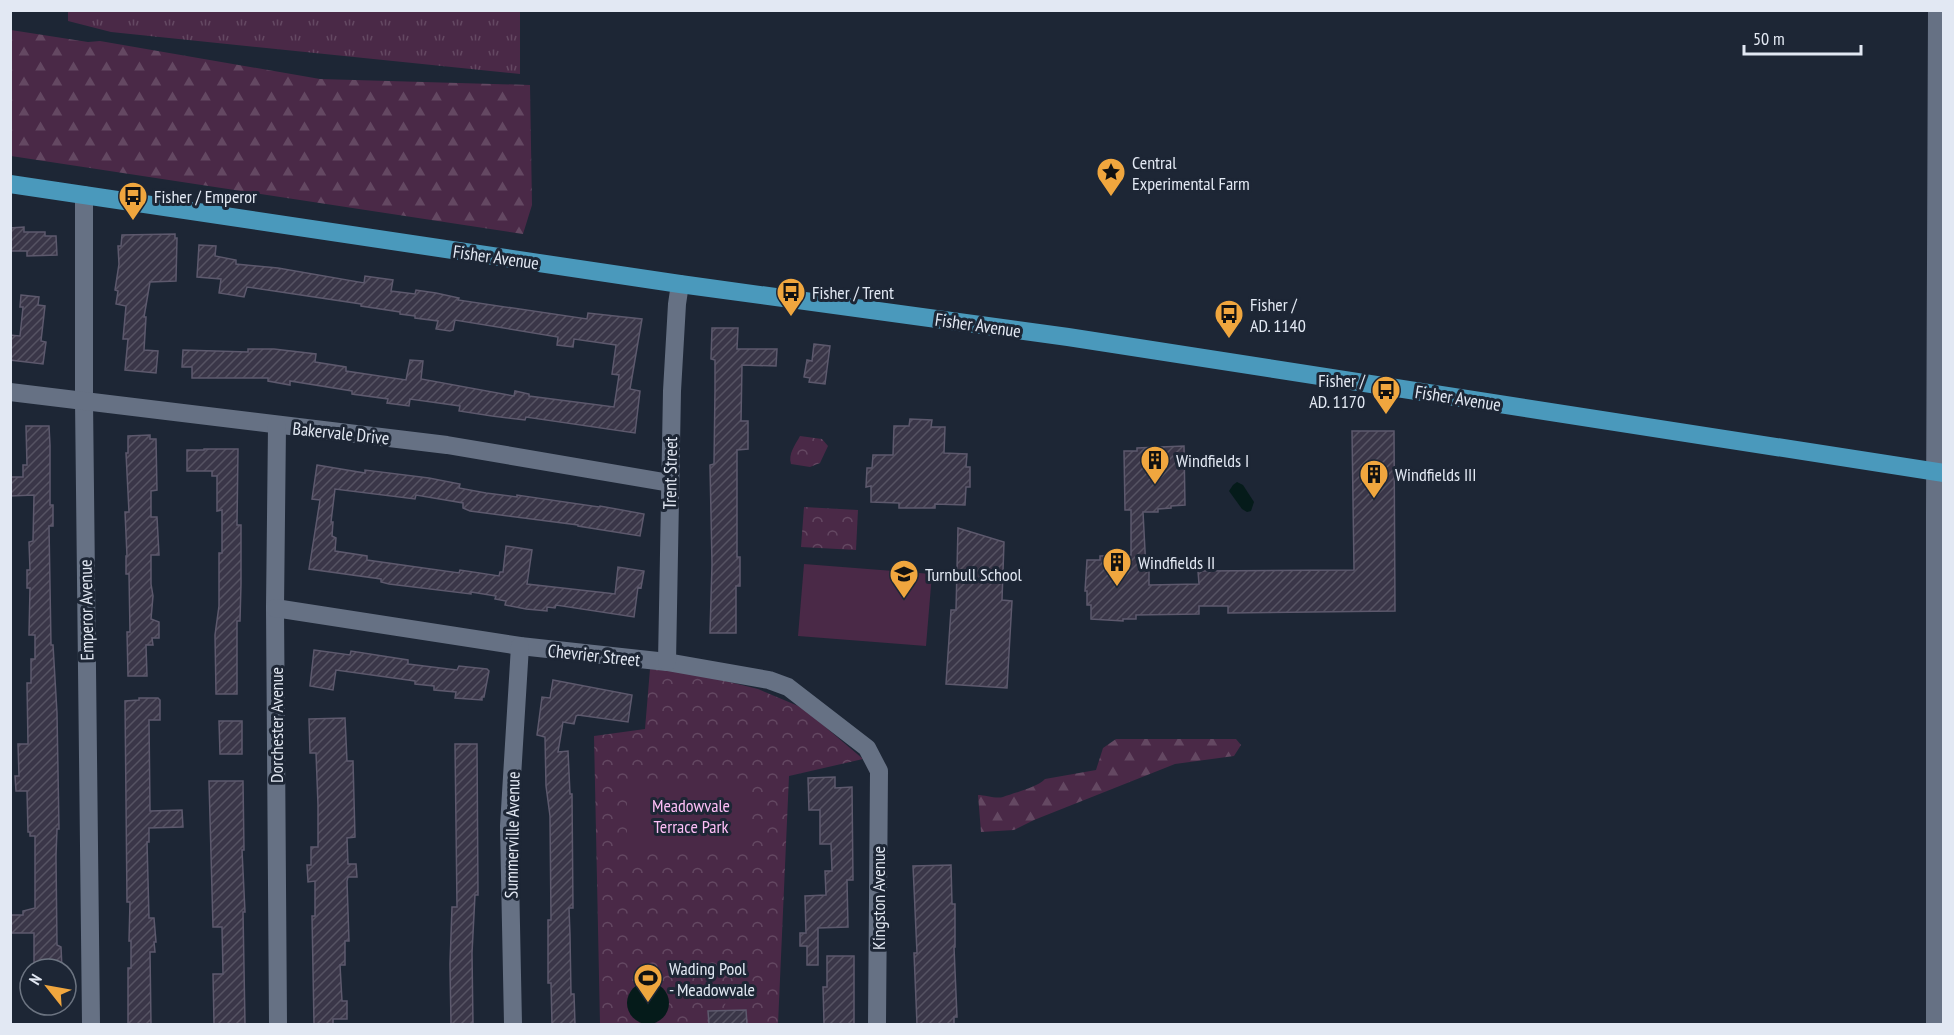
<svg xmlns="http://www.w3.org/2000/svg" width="1954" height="1035" viewBox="0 0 1954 1035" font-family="'PT Sans Narrow',sans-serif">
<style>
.grass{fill:url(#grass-tufts)}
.forest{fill:url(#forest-firs)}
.park{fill:url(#park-crowns)}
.garden{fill:#4a2947}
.water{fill:#051b1a}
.building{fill:url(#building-hatch);stroke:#5d596d;stroke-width:1.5}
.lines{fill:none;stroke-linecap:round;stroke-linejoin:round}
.minor{stroke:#667184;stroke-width:18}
.major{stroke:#4a99bc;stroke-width:18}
.labels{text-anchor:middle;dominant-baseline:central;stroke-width:6;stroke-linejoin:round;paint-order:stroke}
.poi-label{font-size:18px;fill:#e2e8f3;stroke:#1d2635;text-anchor:start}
.street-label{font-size:18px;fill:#e2e8f3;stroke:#1d2635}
.park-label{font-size:18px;fill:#fdbff7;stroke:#1d2635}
</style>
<defs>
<pattern id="grass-tufts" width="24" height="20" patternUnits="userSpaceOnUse" patternTransform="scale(1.5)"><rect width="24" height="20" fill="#4a2947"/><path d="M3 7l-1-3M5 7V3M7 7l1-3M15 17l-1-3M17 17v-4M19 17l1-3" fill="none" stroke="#644862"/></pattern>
<pattern id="forest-firs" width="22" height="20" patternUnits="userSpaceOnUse" patternTransform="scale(1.5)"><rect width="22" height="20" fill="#4a2947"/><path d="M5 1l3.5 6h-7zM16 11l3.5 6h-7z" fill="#644862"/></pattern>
<pattern id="park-crowns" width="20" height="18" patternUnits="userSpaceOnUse" patternTransform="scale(1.5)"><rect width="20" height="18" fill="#4a2947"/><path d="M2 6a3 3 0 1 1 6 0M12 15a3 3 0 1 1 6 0" fill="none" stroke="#644862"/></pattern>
<pattern id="building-hatch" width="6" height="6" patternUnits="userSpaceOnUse" patternTransform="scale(1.5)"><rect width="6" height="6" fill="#3a3648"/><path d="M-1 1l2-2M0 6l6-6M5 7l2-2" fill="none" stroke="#565363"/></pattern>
</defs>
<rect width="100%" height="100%" fill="#1d2635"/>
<polygon class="grass" points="68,11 520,11 520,74 111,32 68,21"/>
<g class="forest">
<polygon points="11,30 88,42 100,41 320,79 530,85 532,205 523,234 11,156"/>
<path d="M 1116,739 L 1236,739 L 1241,745 L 1234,756 L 1175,764 L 1034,820 L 1014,830 L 981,832 L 978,795 C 985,795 996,799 1003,797 C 1014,793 1038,787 1045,779 L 1096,770 L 1103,748 Z"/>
</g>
<g class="park">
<path d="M 800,436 L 822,439 L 828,446 L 820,463 L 810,467 L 791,464 C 788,454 795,445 800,436 Z"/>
<polygon points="804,507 858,510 856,550 801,547"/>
<polygon points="650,669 689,672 758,689 803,708 863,759 789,776 778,1024 600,1024 594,736 645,729"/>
</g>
<g class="garden">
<polygon points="804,564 932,574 926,646 798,636"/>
<rect x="627" y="779" width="123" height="68"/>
<polygon points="726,990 747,991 747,1009 725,1009"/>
</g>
<g class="water">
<polygon points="1237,482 1243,485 1254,502 1251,511 1247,512 1242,509 1229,491 1233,485"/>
<circle cx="648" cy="1003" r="21"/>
</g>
<g class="building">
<polygon points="24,227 24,232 45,232 45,236 56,236 57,255 27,256 27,251 10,251 10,228"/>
<polygon points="175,234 175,238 177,238 176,281 150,282 144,317 146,317 144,350 158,351 156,373 125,370 128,339 123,339 126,306 116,304 118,291 115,290 119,264 118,246 121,246 122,235"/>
<polygon points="199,245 216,246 215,256 236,260 236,264 278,268 364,283 365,276 393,280 391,291 415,294 416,290 436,293 459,298 458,300 587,319 588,313 642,319 630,389 640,391 635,433 526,417 525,420 492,416 459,411 460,406 410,399 409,406 387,403 388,399 352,394 352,391 290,381 290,385 268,381 268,378 192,378 192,367 182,367 183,350 248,352 248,349 274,349 316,354 315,362 346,367 346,371 406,380 410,360 423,361 421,379 514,396 515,391 529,394 529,396 614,407 619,375 612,374 616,345 574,339 573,347 557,345 558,337 455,320 453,330 450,331 436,329 438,321 415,318 415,316 400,314 400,312 361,306 361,304 247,287 244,297 219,293 221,279 197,277"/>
<polygon points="21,295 39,297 38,305 45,306 41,341 46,342 43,364 10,360 10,335 20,336 23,307 20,307"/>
<polygon points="712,328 738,328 737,349 777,349 776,366 742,365 741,421 748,421 748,449 737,450 737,557 740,557 740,586 736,586 736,633 710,633 712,564 710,465 714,464 715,389 715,360 711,359"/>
<polygon points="814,344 830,346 825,384 809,382 810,378 804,377 807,360 812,361"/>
<polygon points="910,419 932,420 931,427 945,427 944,453 967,454 966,467 970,467 970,487 966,487 965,505 935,504 935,508 899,508 899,503 871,502 871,486 866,487 867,468 872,468 873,455 893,455 894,426 909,426"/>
<polygon points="26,426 49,426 50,445 50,505 53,505 53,526 49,526 51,645 53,645 57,713 59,829 57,829 56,856 57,945 61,947 62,969 34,969 34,933 10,933 10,915 23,915 23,911 35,908 35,836 30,836 30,832 28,832 27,791 16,791 15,776 19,776 18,744 28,744 27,683 31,683 31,659 35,659 35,635 29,635 30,588 27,588 27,570 30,570 29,542 33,541 34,495 10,496 10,477 23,477 23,465 27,465"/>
<polygon points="1352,431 1394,431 1395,611 1228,613 1228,606 1199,606 1199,614 1136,615 1136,619 1123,619 1123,621 1091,619 1091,605 1087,605 1087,591 1085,591 1087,560 1100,560 1100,556 1131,555 1131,510 1125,510 1124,451 1137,451 1137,448 1184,446 1185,505 1171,506 1171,508 1158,509 1158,512 1143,512 1146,570 1149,569 1149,585 1199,584 1198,571 1354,570"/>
<polygon points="150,435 150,439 156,439 157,490 151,491 151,517 157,517 159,555 151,555 151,584 153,596 151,619 159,622 159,638 152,638 153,645 146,645 147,676 128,676 127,632 130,632 129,574 126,574 126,556 127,556 125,512 129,512 126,453 128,453 128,436"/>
<polygon points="204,449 238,449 237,525 241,525 241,584 240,621 237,621 237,694 216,694 215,635 219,606 219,553 222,553 222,510 217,511 217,476 212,476 212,471 187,471 187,450 204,450"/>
<polygon points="317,465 365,473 365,470 429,478 460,484 459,488 486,493 517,497 517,495 599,507 600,506 644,514 640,536 578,526 578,525 470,511 463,508 463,503 416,495 415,499 335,489 331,522 333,522 332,536 336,538 335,551 367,556 367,560 459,573 460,570 499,576 500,572 503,572 506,546 532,550 527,584 607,593 615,594 618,567 644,571 641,588 638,587 634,617 556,605 555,608 547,607 547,611 526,609 505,605 506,601 495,599 496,596 471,592 471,594 389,584 381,582 381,579 309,569 320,500 312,499"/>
<polygon points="958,528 1004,542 1002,600 1012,601 1007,688 946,684 951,610 956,610"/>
<polygon points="314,650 350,655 351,651 408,660 408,664 457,670 459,666 487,669 489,671 484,697 482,697 482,700 455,698 456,692 434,690 434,686 415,684 415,681 336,670 333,690 310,686"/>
<polygon points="553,680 632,695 628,722 578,715 576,716 574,724 563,722 558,752 568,751 570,794 572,794 573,908 569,908 570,935 571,994 574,994 575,1024 552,1024 551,983 548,983 548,920 551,920 550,816 546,786 545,737 537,735 542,697 550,698"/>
<polygon points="139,698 158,698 160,700 160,720 149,720 150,811 182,810 183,827 149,828 149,842 147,842 149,918 154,918 156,942 154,942 155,952 150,952 151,1024 128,1024 128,968 131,968 131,941 129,941 130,902 127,902 125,701 139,700"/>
<polygon points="345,718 347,761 353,761 355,837 347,838 348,864 356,864 357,877 348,877 347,881 349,941 345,941 345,965 340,965 342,1001 347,1001 347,1019 333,1019 333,1024 314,1024 312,916 315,916 315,881 308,882 307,865 311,865 311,847 318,847 318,805 316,753 310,753 309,719"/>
<polygon points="219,721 242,721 242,754 220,754"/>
<polygon points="455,744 477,744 478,895 475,895 472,953 473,1024 451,1024 450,964 452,907 457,907"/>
<polygon points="835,777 835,788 852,787 853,880 847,880 848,927 818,928 818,965 807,965 807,946 800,946 800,933 806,933 805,896 826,895 825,871 832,871 831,844 820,844 820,810 809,810 808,778"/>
<polygon points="209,781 243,781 244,850 242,850 245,912 243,912 245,1024 214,1024 213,974 223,974 222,927 213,927"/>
<polygon points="951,865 952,904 955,904 955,947 954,947 957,1017 954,1017 954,1024 917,1024 914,953 917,953 913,866"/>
<polygon points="827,956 854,956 854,1024 824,1024 823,987 827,987"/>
<polygon points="746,1010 747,1024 709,1024 708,1011"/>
</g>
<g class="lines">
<g class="minor">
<polyline points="84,195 84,401 91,1024"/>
<polyline points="10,392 447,445 670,483"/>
<polyline points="277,426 275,608 278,1024"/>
<polyline points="275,608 520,646 667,662 769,680 788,687 867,748 879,771 877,1024"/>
<polyline points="667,662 672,391 677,304 680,284"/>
<polyline points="513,1024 509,826 520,646"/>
<polyline points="1935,1024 1935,514 1937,10"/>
</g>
<polyline class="major" points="10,184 680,284 1068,337 1944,473"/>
</g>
<defs>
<g id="sight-pin" transform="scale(1.5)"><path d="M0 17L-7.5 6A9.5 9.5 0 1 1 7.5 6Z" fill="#f0a63e" stroke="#1d2635"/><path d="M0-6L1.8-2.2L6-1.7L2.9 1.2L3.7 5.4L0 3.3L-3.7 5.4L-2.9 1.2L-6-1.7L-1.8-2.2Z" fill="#111"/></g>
<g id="bus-pin" transform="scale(1.5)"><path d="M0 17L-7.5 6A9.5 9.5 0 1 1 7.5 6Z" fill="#f0a63e" stroke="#1d2635"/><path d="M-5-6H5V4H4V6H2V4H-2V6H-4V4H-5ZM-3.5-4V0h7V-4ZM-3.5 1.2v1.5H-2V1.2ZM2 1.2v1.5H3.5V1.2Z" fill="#111"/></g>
<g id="building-pin" transform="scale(1.5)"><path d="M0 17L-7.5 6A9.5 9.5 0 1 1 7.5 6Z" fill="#f0a63e" stroke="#1d2635"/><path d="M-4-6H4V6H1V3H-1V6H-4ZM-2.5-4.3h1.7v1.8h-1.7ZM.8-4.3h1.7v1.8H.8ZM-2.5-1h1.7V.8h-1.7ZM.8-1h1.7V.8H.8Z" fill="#111"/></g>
<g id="school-pin" transform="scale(1.5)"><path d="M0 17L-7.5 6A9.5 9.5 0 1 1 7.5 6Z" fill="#f0a63e" stroke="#1d2635"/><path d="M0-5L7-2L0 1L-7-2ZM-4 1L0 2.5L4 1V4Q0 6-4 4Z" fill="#111"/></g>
<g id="stadium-pin" transform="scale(1.5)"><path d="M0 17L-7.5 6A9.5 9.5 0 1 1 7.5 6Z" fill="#f0a63e" stroke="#1d2635"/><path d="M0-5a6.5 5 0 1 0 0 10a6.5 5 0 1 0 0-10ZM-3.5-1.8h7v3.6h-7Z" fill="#111"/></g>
</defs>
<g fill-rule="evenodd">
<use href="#sight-pin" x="1111" y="172"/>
<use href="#bus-pin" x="133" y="196"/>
<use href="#bus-pin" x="791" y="292"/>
<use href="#bus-pin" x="1229" y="314"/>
<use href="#bus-pin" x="1386" y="390"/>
<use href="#building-pin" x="1155" y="460"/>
<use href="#building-pin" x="1374" y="474"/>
<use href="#building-pin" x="1117" y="562"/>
<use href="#school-pin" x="904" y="574"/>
<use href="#stadium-pin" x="648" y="978"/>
</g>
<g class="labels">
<g class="poi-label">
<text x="1132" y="162">Central<tspan x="1132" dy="21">Experimental Farm</tspan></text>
<text x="154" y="196">Fisher / Emperor</text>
<text x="812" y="292">Fisher / Trent</text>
<text x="1250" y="304">Fisher /<tspan x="1250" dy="21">AD. 1140</tspan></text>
<text x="1365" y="380" text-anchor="end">Fisher /<tspan x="1365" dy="21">AD. 1170</tspan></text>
<text x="1176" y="460">Windfields I</text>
<text x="1395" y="474">Windfields III</text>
<text x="1138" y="562">Windfields II</text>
<text x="925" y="574">Turnbull School</text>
<text x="669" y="968">Wading Pool<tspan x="669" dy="21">- Meadowvale</tspan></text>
</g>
<g class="street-label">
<text transform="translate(496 257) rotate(8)">Fisher Avenue</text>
<text transform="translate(978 325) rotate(8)">Fisher Avenue</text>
<text transform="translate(1458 398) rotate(9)">Fisher Avenue</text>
<text transform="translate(341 433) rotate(6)">Bakervale Drive</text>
<text transform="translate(670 473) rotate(-89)">Trent Street</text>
<text transform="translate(86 610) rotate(-91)">Emperor Avenue</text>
<text transform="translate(594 655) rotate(6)">Chevrier Street</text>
<text transform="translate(276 725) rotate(-90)">Dorchester Avenue</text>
<text transform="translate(512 835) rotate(-89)">Summerville Avenue</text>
<text transform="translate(878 898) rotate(-90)">Kingston Avenue</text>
</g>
<g class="park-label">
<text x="691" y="805">Meadowvale<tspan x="691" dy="21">Terrace Park</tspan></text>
</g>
</g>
<rect width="1954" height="1035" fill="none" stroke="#e2e8f3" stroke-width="24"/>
<g transform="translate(48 987) rotate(301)"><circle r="28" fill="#1d2635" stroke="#6c7481" stroke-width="1.5"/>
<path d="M0-4.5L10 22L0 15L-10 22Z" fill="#f0a63e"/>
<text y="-9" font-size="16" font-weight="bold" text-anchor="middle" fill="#e2e8f3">N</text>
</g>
<path d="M1744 45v9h117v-9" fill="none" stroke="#e2e8f3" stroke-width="3"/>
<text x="1753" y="45" font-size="18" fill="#e2e8f3" stroke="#1d2635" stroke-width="4.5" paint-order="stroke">50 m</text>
</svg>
